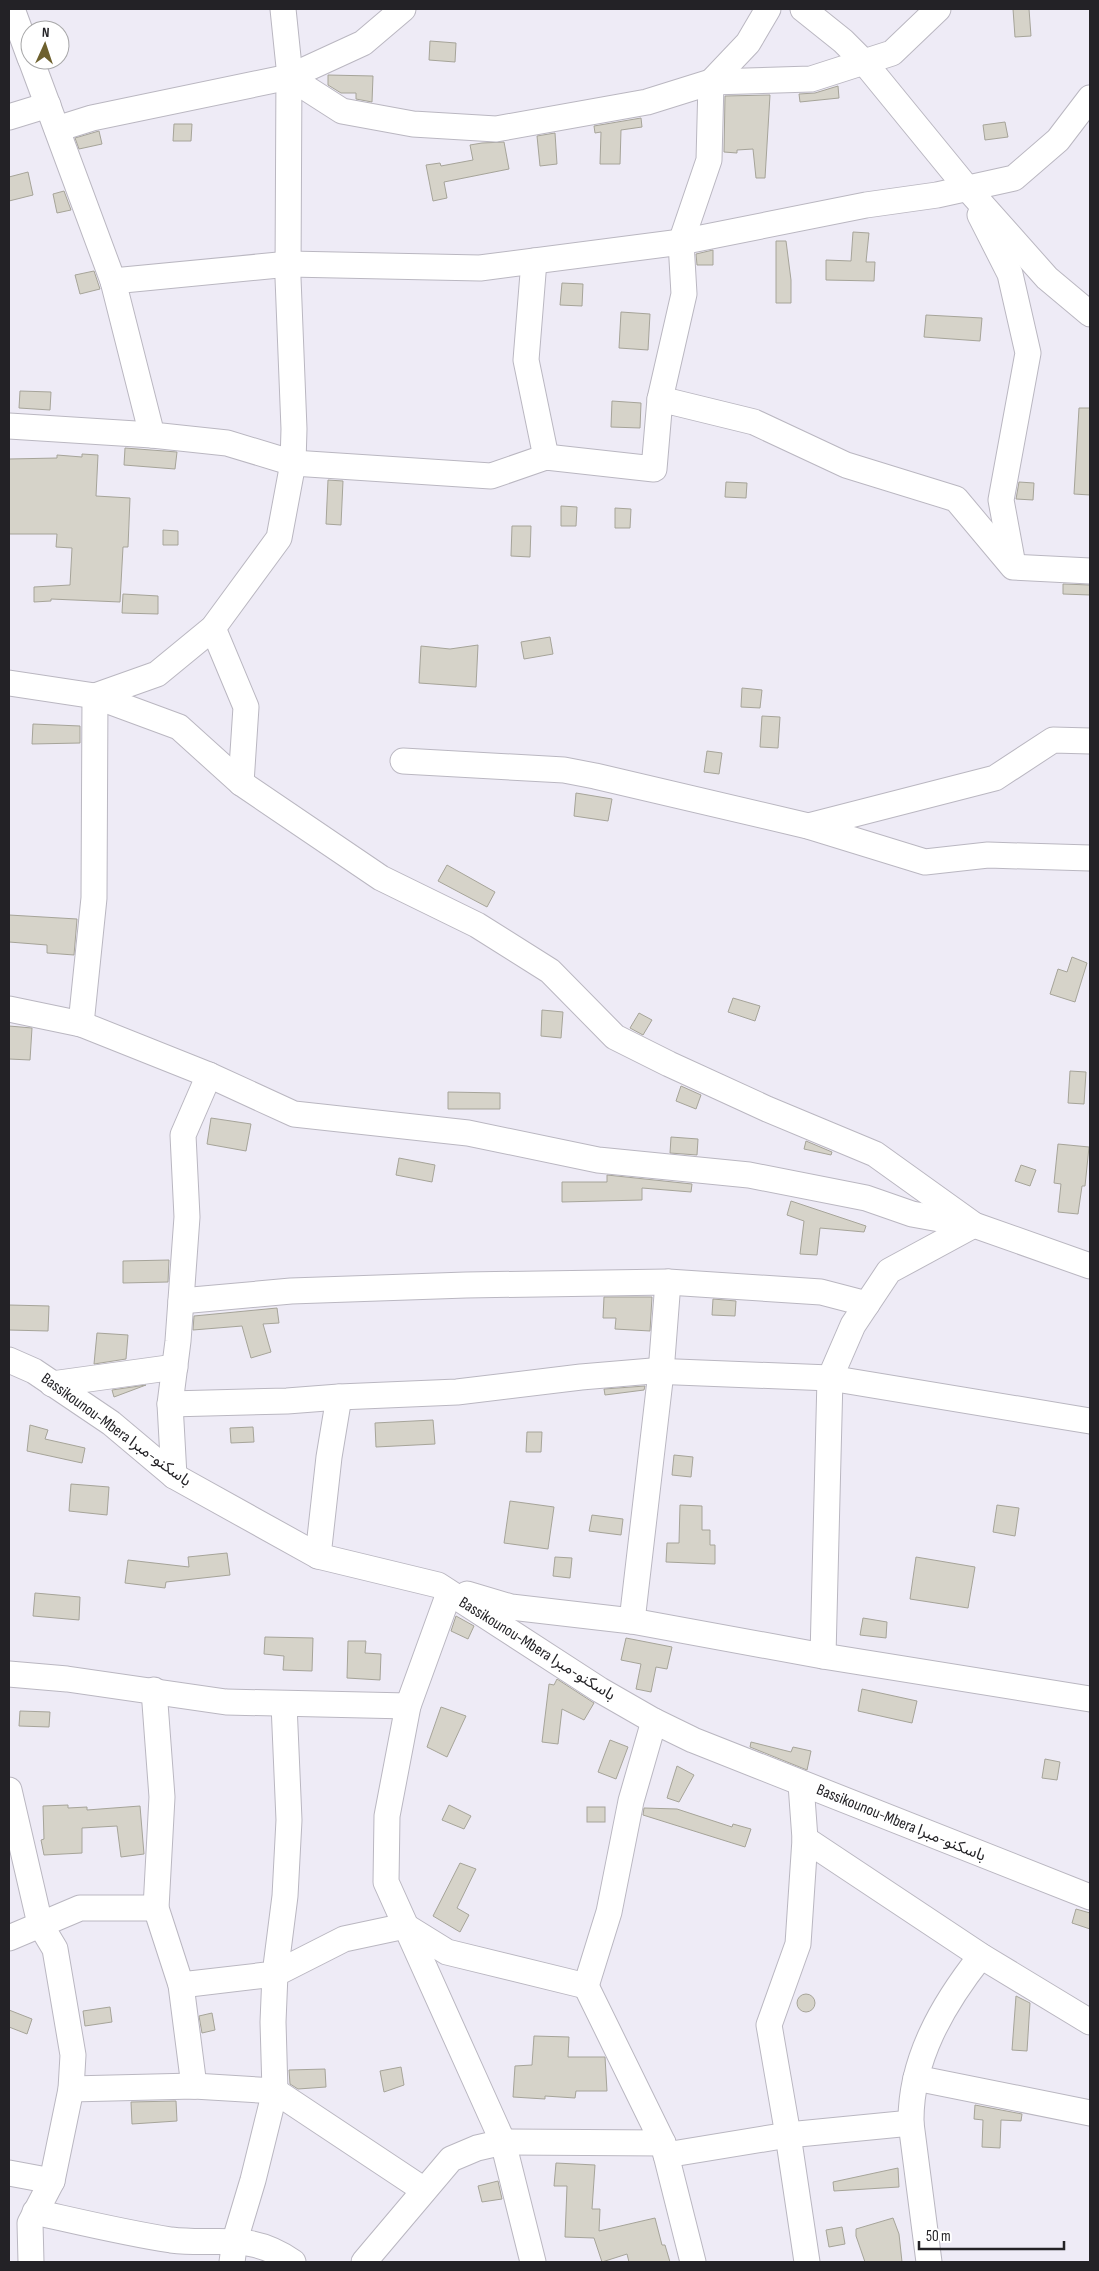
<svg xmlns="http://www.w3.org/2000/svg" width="1099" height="2271" viewBox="0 0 1099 2271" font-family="'Sofia Sans Condensed','Noto Sans Arabic',sans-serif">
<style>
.building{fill:#d6d3c9;stroke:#a6a499}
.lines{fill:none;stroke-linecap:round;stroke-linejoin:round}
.minor-casing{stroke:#bab7c1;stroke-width:27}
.minor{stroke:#fff;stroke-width:25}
.labels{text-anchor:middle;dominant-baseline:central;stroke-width:5;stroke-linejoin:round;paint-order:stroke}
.street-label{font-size:16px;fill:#232226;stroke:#fff}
</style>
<rect width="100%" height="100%" fill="#eeebf6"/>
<g class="building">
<polygon points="1013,9 1029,9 1031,36 1015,37"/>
<polygon points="430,41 456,43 455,62 429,60"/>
<polygon points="328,75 373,76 372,102 356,99 356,93 341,93 328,85"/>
<polygon points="838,86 839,98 800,102 799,94 815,93"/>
<polygon points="770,95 765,178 756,178 753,149 737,150 737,153 724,152 725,96"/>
<polygon points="641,118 642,127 621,130 620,164 600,164 601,132 595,133 594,126"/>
<polygon points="1005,122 1008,137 985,140 983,125"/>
<polygon points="174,124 192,124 191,141 173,141"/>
<polygon points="99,131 102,144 79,149 75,138"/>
<polygon points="555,133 557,164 540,166 537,136"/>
<polygon points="504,142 509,169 444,182 447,198 433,201 426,165 440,163 441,166 473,160 470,145 482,143"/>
<polygon points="28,172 33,195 9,201 9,177"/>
<polygon points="64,191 71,210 57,213 53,194"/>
<polygon points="853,232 869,233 866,262 875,262 874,281 826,280 826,260 851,261"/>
<polygon points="776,241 786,241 791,280 791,303 776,303"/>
<polygon points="713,250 713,265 697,265 696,254"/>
<polygon points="94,271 100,289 80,294 75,275"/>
<polygon points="562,283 583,284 582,306 560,305"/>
<polygon points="621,312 650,314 648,350 619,348"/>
<polygon points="926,315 982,318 980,341 924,337"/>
<polygon points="20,391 51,392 50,410 19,408"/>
<polygon points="612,401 641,403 640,428 611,427"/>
<polygon points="1079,408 1090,408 1090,495 1074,494"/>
<polygon points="125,448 177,452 175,469 124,465"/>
<polygon points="82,454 98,455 96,496 130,498 128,547 123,547 120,602 51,599 51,601 34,602 34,587 70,585 72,548 56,547 57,534 9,534 9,459 57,458 57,455 82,457"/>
<polygon points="328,480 343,481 341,525 326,524"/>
<polygon points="726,482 747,483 746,498 725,497"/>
<polygon points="1019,482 1034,483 1033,500 1016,499"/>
<polygon points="561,506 577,507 576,526 561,526"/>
<polygon points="615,508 631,509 630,528 615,528"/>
<polygon points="512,526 531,526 530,557 511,556"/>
<polygon points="163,530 178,531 178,545 163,545"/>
<polygon points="1063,584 1090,585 1090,595 1063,594"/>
<polygon points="123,594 158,596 158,614 122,613"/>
<polygon points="550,637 553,654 524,659 521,642"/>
<polygon points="478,645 476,687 419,683 421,646 450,649"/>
<polygon points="742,688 762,690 760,708 741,707"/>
<polygon points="762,716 780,717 778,748 760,747"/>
<polygon points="33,724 80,726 80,743 32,744"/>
<polygon points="707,751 722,753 719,774 704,772"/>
<polygon points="576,793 612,799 608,821 574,816"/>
<polygon points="447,865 495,892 487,907 438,881"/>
<polygon points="9,915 77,919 74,955 47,953 47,945 9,942"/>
<polygon points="1072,957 1087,963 1075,1002 1050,994 1058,969 1067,972"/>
<polygon points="733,998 760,1006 755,1021 728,1012"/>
<polygon points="542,1010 563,1012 561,1038 541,1036"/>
<polygon points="639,1013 652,1020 643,1035 630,1028"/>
<polygon points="9,1026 32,1028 30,1060 9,1059"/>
<polygon points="1070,1071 1086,1072 1084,1104 1068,1103"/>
<polygon points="681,1086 701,1095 696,1109 676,1101"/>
<polygon points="448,1092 500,1093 500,1109 448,1109"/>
<polygon points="211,1118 251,1124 246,1151 207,1144"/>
<polygon points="671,1137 698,1139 697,1155 670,1153"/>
<polygon points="806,1141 832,1152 831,1155 804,1149"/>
<polygon points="1058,1144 1089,1147 1085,1186 1082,1186 1078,1214 1058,1212 1061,1184 1054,1183"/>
<polygon points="399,1158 435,1165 432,1182 396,1175"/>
<polygon points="1021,1165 1036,1170 1030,1186 1015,1181"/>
<polygon points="607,1175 692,1184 691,1192 642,1188 642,1200 562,1202 562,1182 607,1182"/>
<polygon points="791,1201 866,1226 864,1232 820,1228 817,1255 800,1254 804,1221 787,1215"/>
<polygon points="169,1260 168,1282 123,1283 123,1261"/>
<polygon points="604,1297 652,1297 650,1331 615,1329 616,1318 603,1318"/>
<polygon points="713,1299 736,1301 735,1316 712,1315"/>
<polygon points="9,1305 49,1306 48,1331 9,1330"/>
<polygon points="277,1308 279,1323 263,1324 271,1352 251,1358 242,1326 193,1330 194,1316"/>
<polygon points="97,1333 128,1335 126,1359 94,1364"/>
<polygon points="146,1385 114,1397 112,1390"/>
<polygon points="645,1386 644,1390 605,1395 604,1389"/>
<polygon points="433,1420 435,1444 376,1447 375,1423"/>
<polygon points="30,1425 48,1430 45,1439 85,1448 82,1463 27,1451"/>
<polygon points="253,1427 254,1442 231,1443 230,1428"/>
<polygon points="527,1432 542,1432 541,1452 526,1452"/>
<polygon points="674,1455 693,1457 691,1477 672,1475"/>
<polygon points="71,1484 109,1487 107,1515 69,1511"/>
<polygon points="510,1501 554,1507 548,1549 504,1543"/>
<polygon points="680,1505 702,1506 702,1530 710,1530 710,1545 715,1545 715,1564 666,1562 667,1543 679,1543"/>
<polygon points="997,1505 1019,1508 1015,1536 993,1532"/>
<polygon points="592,1515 623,1519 621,1535 589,1531"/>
<polygon points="227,1553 230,1575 166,1582 165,1588 125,1583 128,1560 189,1567 188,1557"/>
<polygon points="555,1557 572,1558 570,1578 553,1576"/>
<polygon points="916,1557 975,1567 968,1608 910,1599"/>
<polygon points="35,1593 80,1597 79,1620 33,1616"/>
<polygon points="456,1616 474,1626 468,1639 451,1631"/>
<polygon points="863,1618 887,1622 886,1638 860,1635"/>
<polygon points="265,1637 313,1638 312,1671 283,1670 284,1656 264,1654"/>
<polygon points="626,1638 672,1647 667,1669 656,1667 651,1692 636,1689 641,1664 621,1660"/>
<polygon points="348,1641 366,1641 365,1653 381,1654 380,1680 347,1678"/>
<polygon points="557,1679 594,1703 584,1720 562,1709 558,1744 542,1742 549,1684 554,1685"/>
<polygon points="862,1689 917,1701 912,1723 858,1711"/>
<polygon points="441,1707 466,1716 447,1757 427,1747"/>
<polygon points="20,1711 50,1712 49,1727 19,1726"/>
<polygon points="610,1740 628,1747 616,1779 598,1772"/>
<polygon points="751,1742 791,1752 793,1747 811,1751 807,1770 750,1747"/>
<polygon points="1045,1759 1060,1762 1057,1780 1042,1778"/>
<polygon points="677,1766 694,1775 679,1802 667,1798"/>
<polygon points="68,1805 68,1808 87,1807 87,1810 140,1806 144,1854 121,1857 117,1826 82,1828 82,1853 44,1855 41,1840 44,1839 43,1806"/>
<polygon points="449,1805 471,1816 464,1829 442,1820"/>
<rect x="587" y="1807" width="18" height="15"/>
<polygon points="644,1808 677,1809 732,1827 733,1824 751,1829 745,1847 643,1815"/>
<polygon points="460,1863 476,1869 457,1908 469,1915 460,1932 433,1916"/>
<polygon points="1076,1909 1090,1913 1090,1929 1072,1923"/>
<circle cx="806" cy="2003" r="9"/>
<polygon points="1016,1996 1030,2003 1027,2051 1012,2050"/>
<polygon points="110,2007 112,2022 85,2026 83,2011"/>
<polygon points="9,2010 32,2019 27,2034 9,2027"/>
<polygon points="212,2013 215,2030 202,2033 199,2016"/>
<polygon points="534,2036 569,2037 568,2057 605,2057 607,2091 576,2091 575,2098 545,2096 545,2099 513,2097 515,2066 532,2065"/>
<polygon points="401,2067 404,2085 384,2092 380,2071"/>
<polygon points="325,2069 326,2087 298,2089 290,2084 289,2070"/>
<polygon points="176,2101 177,2121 132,2124 131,2102"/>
<polygon points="975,2105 1022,2114 1021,2121 1001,2120 1000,2148 982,2147 983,2120 974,2119"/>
<polygon points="556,2163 595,2165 592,2209 600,2209 599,2231 655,2218 662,2245 665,2245 670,2262 629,2262 627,2254 602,2262 594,2238 565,2237 567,2186 554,2186"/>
<polygon points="898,2168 899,2187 834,2191 833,2182"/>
<polygon points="498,2181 502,2199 482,2202 478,2186"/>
<polygon points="893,2218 899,2234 902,2262 865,2262 856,2236 856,2229"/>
<polygon points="842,2227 845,2244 829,2247 826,2230"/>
</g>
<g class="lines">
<g class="minor-casing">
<g id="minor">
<polyline points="12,9 30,58"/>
<polyline points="803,9 843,41 864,62 967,188 1047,278 1090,314"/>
<polyline points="31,60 113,281 152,435 227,443 293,463 491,476 546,457 654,469 660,399 754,422 846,465 956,499 1013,567 1090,571"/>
<polyline points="289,77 342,111 413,124 496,129 647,102 711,82 811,79 892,53 938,9"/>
<polyline points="9,117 48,105"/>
<polyline points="57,129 92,118 289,77 363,43 403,9"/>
<polyline points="980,215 1010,274 1028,353 1001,500 1013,565"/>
<polyline points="534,261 526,360 546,457"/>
<polyline points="113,281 289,264 480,268 681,242 866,205 937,195 1014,178 1058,140 1090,98"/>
<polyline points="660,399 684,294 681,242 709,160 711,82 748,43 768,9"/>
<polyline points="9,426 152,435"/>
<polyline points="213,628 246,707 241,783"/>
<polyline points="9,683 95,696 179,727 241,783 381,878 477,925 550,971 615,1037 669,1064 767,1109 875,1154 974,1225 1090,1266"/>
<polyline points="95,696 157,674 213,628 279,538 293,463 294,429 288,278 289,67 283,9"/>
<polyline points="403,761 564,770 595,776 808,826 925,862 988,855 1090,858"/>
<polyline points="808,826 995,778 1053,740 1090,741"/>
<polyline points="9,1009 81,1024 209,1075 294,1114 468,1133 598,1160 749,1175 866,1198 912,1214 967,1224"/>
<polyline points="81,1024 94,898 95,696"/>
<polyline points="181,1301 291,1291 466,1285 668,1282 821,1292 867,1304"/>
<polyline points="9,1360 34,1371 111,1423 174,1476 318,1556 438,1585 600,1690 654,1721 693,1740 1090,1897"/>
<polyline points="52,1384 175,1367"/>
<polyline points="170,1404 287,1401 339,1397 457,1392 581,1377 652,1371 830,1378 1090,1421"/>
<polyline points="174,1476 170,1404 178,1341 187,1217 183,1135 209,1075"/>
<polyline points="318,1556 329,1457 339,1397"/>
<polyline points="449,1593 408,1706 387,1816 386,1882 503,2142 533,2262"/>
<polyline points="467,1594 511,1607 632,1621 823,1656 1090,1699"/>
<polyline points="632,1621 661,1372 668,1282"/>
<polyline points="823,1656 830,1378 853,1325 889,1271 974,1225"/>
<polyline points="9,1674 67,1679 226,1702 408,1706"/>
<polyline points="154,1690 162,1797 156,1908 181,1985 194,2086"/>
<polyline points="801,1784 805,1839 798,1944 769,2025 788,2135 807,2262"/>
<polyline points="9,1790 40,1924 55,1949 73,2055 71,2089 52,2181 30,2223 31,2262"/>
<polyline points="805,1839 981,1956 1090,2022"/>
<polyline points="9,1938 80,1908 156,1908"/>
<polyline points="181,1985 275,1974 285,1896 289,1820 284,1704"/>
<polyline points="916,2078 1090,2113"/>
<polyline points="71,2089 194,2086 275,2091 424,2190"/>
<polyline points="663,2143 693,2262"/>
<polyline points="666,2155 788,2135 911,2123"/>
<polyline points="9,2173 52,2181"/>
<path d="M 35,2212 C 80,2222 125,2233 171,2240 C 219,2246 248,2231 293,2262"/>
<polyline points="232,2262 235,2240 253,2180 275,2091 273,2022 275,1974 344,1939 405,1926 447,1952 586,1986 609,1912 631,1801 654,1721"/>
<polyline points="364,2262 451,2159 477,2148 503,2142 663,2143 586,1986"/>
<path d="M 929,2262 L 911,2123 C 910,2060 943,2004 981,1956"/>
</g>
</g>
<use href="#minor" class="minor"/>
</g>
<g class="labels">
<g class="street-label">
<text transform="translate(116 1430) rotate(36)">Bassikounou-Mbera باسكنو-مبرا</text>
<text transform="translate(537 1649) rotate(32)">Bassikounou-Mbera باسكنو-مبرا</text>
<text transform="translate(901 1823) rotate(22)">Bassikounou-Mbera باسكنو-مبرا</text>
</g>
</g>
<rect width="1099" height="2271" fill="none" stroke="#232226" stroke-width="20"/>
<g transform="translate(45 45) rotate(3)"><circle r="24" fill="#ffffff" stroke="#a7a7a8"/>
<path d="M0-4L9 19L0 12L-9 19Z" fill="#6d602d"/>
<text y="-8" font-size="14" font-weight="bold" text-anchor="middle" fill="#232226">N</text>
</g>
<path d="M919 2241v8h145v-8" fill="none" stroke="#232226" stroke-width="2.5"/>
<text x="926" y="2241" font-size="15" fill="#232226" stroke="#ffffff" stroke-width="4" paint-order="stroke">50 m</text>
</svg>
